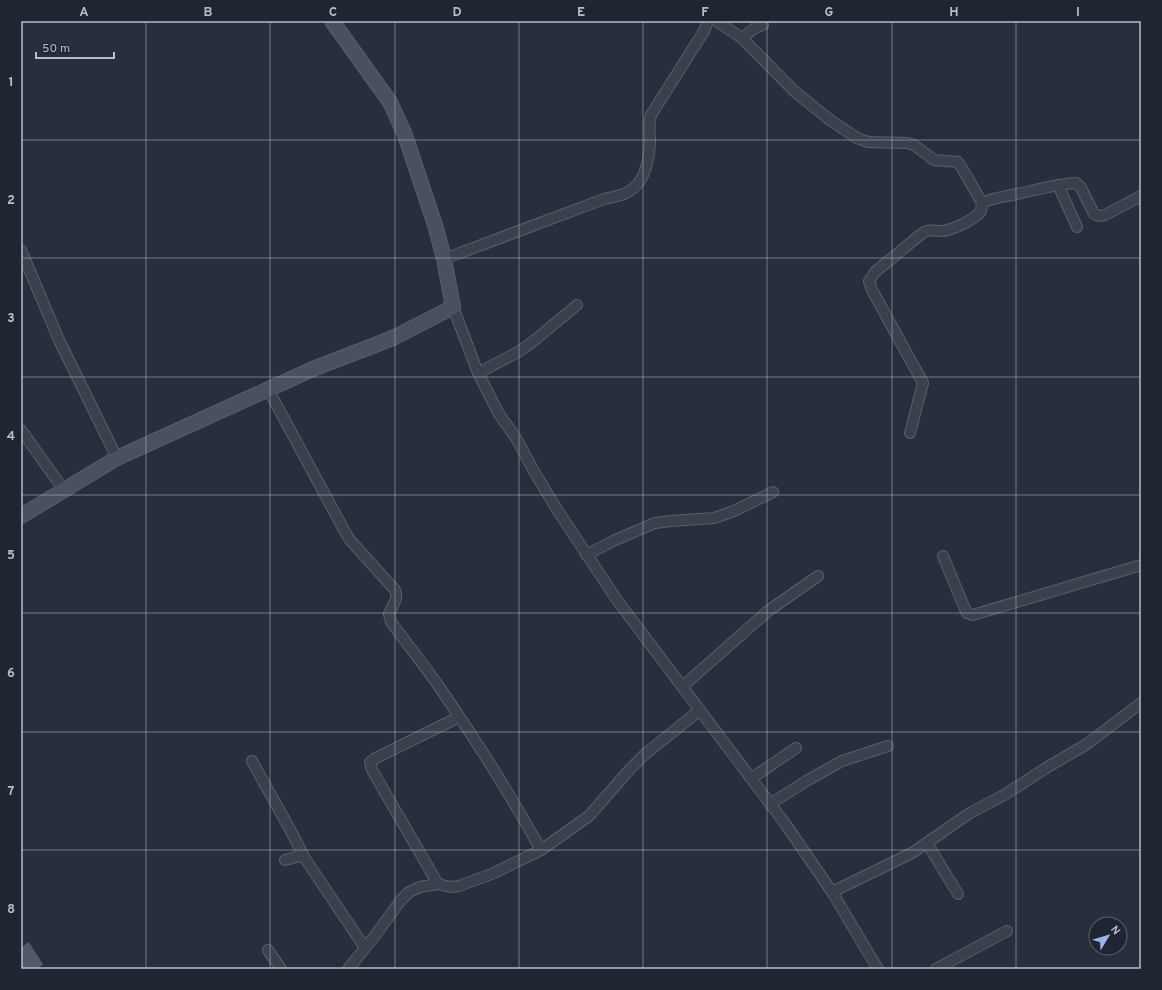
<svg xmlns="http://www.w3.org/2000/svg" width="1162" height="990" viewBox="0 0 1162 990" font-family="Overpass,sans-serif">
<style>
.building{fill:#505967;stroke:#222833}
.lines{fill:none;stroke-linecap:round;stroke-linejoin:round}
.street-casing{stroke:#595f6a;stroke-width:12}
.secondary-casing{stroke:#595f6a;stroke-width:16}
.street{stroke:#3b414c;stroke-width:10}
.secondary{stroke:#49515f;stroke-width:14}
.grid{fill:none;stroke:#b7bcc7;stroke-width:1;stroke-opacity:0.55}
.neatline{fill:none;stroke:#b7bcc7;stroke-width:1.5}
.grid-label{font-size:13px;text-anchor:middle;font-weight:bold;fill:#b7bcc7}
</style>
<rect width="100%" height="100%" fill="#272f3c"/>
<polygon class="building" points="29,941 44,965 37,969 21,969 21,947"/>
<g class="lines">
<g class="street-casing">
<g id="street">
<path d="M 716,21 L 742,38 L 794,91 L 830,120 L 857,138 L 868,142 L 907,143 L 914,145 L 934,160 L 958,162 L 962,168 L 982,203 C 992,198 1001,197 1012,195 C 1033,191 1055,184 1076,183 L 1080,186 L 1094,214 L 1098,216 L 1105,215 L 1141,196"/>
<polyline points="742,38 755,28 763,25"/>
<polyline points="1058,185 1077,227"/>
<polyline points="21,250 59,340 117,458"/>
<path d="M 444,259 L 604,199 C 612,197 621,196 628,192 C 645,183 649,160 650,143 C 650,133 648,125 651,115 L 704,31 L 708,21"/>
<polyline points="453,307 478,373 499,414 516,438 535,473 558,511 617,600 784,822 832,892 878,969"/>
<polyline points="478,373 518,352 530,344 577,305"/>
<path d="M 268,389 L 344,530 L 350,540 L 395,590 C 399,600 392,605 389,614 L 391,622 C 407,644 424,665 440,688 C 476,740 510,794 541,850"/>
<polyline points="21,430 64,490"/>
<path d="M 910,433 L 923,383 L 872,290 L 869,281 L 875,272 L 920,235 C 930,228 931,231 941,231 C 951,231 976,219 981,211 L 982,203"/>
<polyline points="586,555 613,541 655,523 671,521 714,518 734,511 773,492"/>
<polyline points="943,556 965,609 967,613 973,615 1141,565"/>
<polyline points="682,687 768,611 818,576"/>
<polyline points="252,761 292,833 304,857"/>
<polyline points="752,778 796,748"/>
<polyline points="770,804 808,780 842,761 888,746"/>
<polyline points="927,843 958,894"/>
<polyline points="285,860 300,856 304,857 365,948"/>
<polyline points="438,884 372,770 370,762 374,759 459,717"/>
<polyline points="832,892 912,853 970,813 1006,794 1046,768 1087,744 1141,703"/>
<polyline points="268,950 281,969"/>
<polyline points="348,969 374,937 401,900 409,892 420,887 438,884 451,887 459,886 494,873 541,850 589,816 630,769 644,755 700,710"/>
<polyline points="936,969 1007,931"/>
</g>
</g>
<g class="secondary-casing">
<polyline id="secondary" points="21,516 117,458 315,368 370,347 395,337 453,307 444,259 436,228 405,135 390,102 332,21"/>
</g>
<use href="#street" class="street"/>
<use href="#secondary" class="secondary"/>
</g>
<path class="grid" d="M 146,21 L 146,969M 270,21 L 270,969M 395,21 L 395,969M 519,21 L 519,969M 643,21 L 643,969M 767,21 L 767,969M 892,21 L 892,969M 1016,21 L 1016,969M 21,140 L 1141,140M 21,258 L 1141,258M 21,377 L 1141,377M 21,495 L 1141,495M 21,613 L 1141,613M 21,732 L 1141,732M 21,850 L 1141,850"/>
<rect width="1162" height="990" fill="none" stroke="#202631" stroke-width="44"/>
<g transform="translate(1108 936) rotate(52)"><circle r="19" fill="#202631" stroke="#5c626d"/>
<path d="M0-3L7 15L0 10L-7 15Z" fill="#97b5ec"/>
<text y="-6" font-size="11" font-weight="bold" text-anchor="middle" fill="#b7bcc7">N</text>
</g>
<path d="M36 52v6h78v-6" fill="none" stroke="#b7bcc7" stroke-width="2"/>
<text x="42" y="52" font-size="12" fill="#b7bcc7" stroke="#202631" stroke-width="3" paint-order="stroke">50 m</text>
<rect x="22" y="22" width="1118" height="946" class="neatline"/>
<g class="grid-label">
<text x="84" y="16">A</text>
<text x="208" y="16">B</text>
<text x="333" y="16">C</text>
<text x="457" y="16">D</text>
<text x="581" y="16">E</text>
<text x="705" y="16">F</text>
<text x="829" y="16">G</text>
<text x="954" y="16">H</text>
<text x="1078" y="16">I</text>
<text x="11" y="86">1</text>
<text x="11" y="204">2</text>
<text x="11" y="322">3</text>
<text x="11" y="440">4</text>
<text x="11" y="559">5</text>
<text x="11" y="677">6</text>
<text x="11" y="795">7</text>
<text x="11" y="913">8</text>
</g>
</svg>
